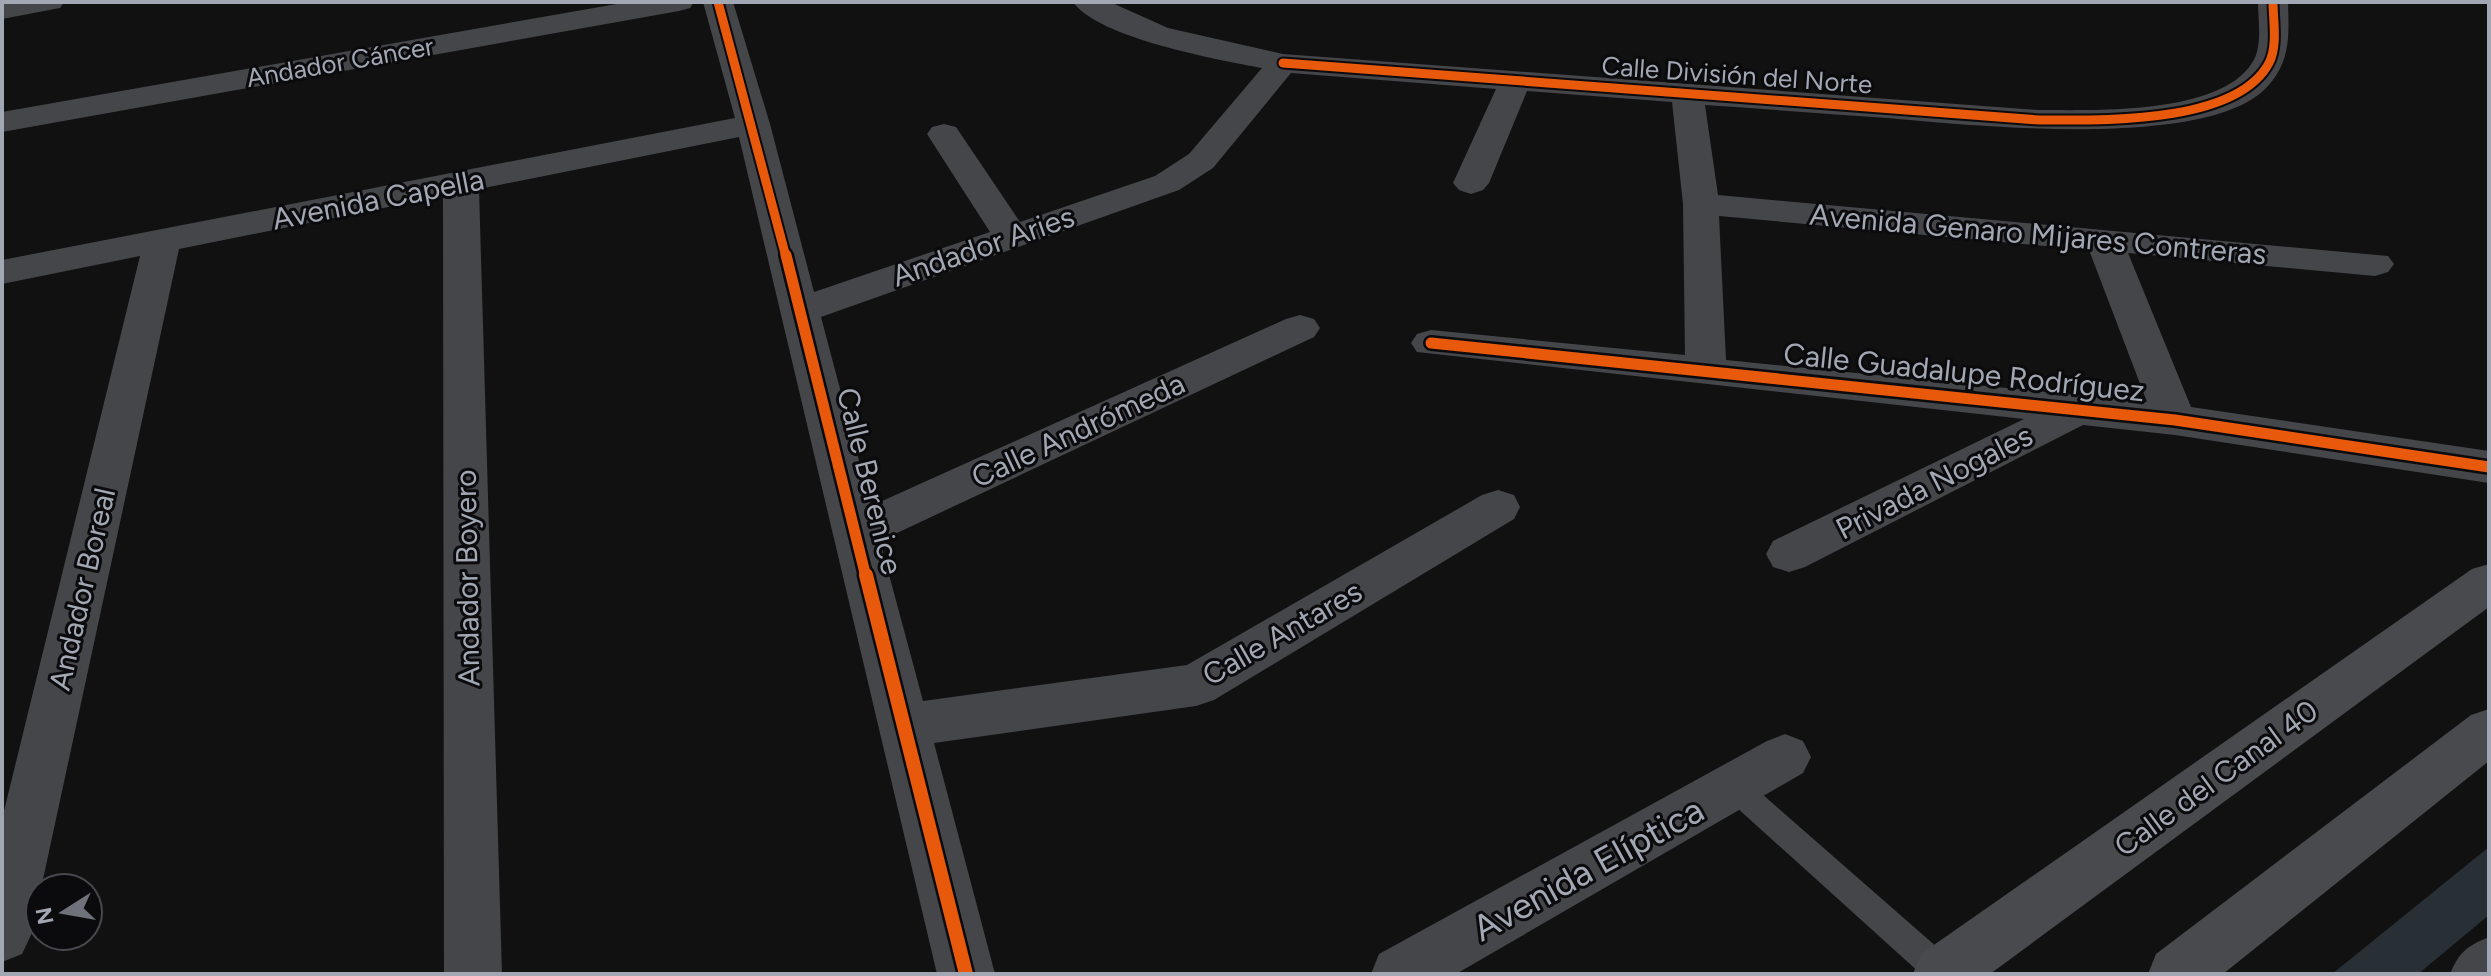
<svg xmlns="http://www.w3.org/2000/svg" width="2491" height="976" viewBox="0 0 2491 976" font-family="Figtree,sans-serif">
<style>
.water{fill:#283036}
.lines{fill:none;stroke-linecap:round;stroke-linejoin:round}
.service{fill:#45464a;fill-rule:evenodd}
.minor{fill:#45464a;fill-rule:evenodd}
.secondary{fill:#494a4e;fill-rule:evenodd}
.cycleway-far2-casing{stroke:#0b0b0d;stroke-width:13}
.cycleway-far1-casing{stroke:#0b0b0d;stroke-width:16}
.cycleway-casing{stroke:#0b0b0d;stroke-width:19}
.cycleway-far2{stroke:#e8590c;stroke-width:9}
.cycleway-far1{stroke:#e8590c;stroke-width:11}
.cycleway{stroke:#e8590c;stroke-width:14}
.labels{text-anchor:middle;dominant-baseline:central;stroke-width:6;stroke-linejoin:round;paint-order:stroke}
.far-street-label{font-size:26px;fill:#a1a7b3;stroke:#0b0b0d}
.street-label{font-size:30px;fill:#a1a7b3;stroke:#0b0b0d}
.near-street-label{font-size:36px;fill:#a1a7b3;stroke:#0b0b0d}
</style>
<rect width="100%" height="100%" fill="#111"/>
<polygon class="water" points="2489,847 2489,915 2418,974 2332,974"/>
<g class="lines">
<polygon class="service" points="1735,775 1745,779 1954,962 1958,974 1921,974 1725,797 1721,788 1725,779"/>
<g class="minor">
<polygon points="2,2 64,2 60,8 2,19"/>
<polygon points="628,2 694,2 690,8 679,11 2,132 2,112"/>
<path d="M 703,2 L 733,2 L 770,124 L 814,292 L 990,232 L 927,134 L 932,127 L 944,124 L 956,127 L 1020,222 L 1155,176 L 1189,154 L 1262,68 C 1219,60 1098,38 1073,2 L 1110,2 L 1168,28 L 1283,54 L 2039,110 C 2094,110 2219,115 2252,63 C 2263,47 2258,21 2258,2 L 2288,2 C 2289,35 2291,61 2267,87 C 2208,151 1970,125 1887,118 C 1826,114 1765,109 1705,105 L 1718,195 L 2388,256 L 2394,264 L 2388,272 L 2375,276 L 2128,253 L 2191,407 L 2489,451 L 2489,483 L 2175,435 L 2083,425 L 1805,567 L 1789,572 L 1773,567 L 1766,554 L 1773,541 L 2024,419 L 1417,352 L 1411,343 L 1417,334 L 1431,330 L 1685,355 L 1683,204 L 1672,102 L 1527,91 L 1489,183 L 1483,190 L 1471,194 L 1459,190 L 1453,183 L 1496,89 L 1291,73 L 1213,168 L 1179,190 L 821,317 L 871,506 L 1286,319 L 1300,315 L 1314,319 L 1320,328 L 1314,337 L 880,541 L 923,701 L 1187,665 L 1482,495 L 1498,490 L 1514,495 L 1520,507 L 1514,519 L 1214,700 L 1196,706 L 934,743 L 995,974 L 937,974 L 739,137 L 479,189 L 502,974 L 444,974 L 443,196 L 179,249 L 31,935 L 22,954 L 2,962 L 2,819 L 140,256 L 2,284 L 2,260 L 735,118 ZM 1719,216 L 2089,250 L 2147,402 L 1726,360 Z"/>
<polygon points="1785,734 1803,741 1811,757 1803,773 1456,974 1371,974 1379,954 1767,741"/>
<path d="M 2489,937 L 2489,974 L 2450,974 C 2459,952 2467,946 2489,937 Z"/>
</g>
<g class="secondary">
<polygon points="2489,564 2489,607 1990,974 1913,974 1921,954 2472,569"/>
<polygon points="2489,709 2489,761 2223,974 2148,974 2156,954 2471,715"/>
</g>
<g class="cycleway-far2-casing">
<g id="cycleway-far2">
<polyline points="718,2 786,257"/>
<path d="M 1283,63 L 2039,120 C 2099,120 2236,125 2269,63 C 2278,46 2273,20 2273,2"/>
</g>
</g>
<g class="cycleway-far1-casing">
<g id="cycleway-far1">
<polyline points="786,255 866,577"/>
<polyline points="1431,343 2175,420 2489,467"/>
</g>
</g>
<g class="cycleway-casing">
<polyline id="cycleway" points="866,575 966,974"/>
</g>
<use href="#cycleway-far2" class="cycleway-far2"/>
<use href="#cycleway-far1" class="cycleway-far1"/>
<use href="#cycleway" class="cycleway"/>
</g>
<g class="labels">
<g class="far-street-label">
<text transform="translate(340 62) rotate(-10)">Andador Cáncer</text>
<text transform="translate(1737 75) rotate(4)">Calle División del Norte</text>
</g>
<g class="street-label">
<text transform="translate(378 199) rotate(-11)">Avenida Capella</text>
<text transform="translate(2038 234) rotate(5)">Avenida Genaro Mijares Contreras</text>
<text transform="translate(983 246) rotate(-19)">Andador Aries</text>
<text transform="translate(1964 372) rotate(6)">Calle Guadalupe Rodríguez</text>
<text transform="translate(1078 430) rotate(-25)">Calle Andrómeda</text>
<text transform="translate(870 481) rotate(76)">Calle Berenice</text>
<text transform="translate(1934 482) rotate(-27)">Privada Nogales</text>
<text transform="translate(467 578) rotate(-91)">Andador Boyero</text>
<text transform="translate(82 589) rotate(-77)">Andador Boreal</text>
<text transform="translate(1282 633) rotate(-30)">Calle Antares</text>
<text transform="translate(2216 778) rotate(-36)">Calle del Canal 40</text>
</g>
<g class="near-street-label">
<text transform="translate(1588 869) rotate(-29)">Avenida Elíptica</text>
</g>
</g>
<rect width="2491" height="976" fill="none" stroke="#a1a7b3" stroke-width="8"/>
<g transform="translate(64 912) rotate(259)"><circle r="38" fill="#0b0b0d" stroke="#47494f" stroke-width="2"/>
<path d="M0-6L14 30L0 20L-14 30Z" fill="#6f727a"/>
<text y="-12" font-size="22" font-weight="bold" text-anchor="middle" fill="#a1a7b3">N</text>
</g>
</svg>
